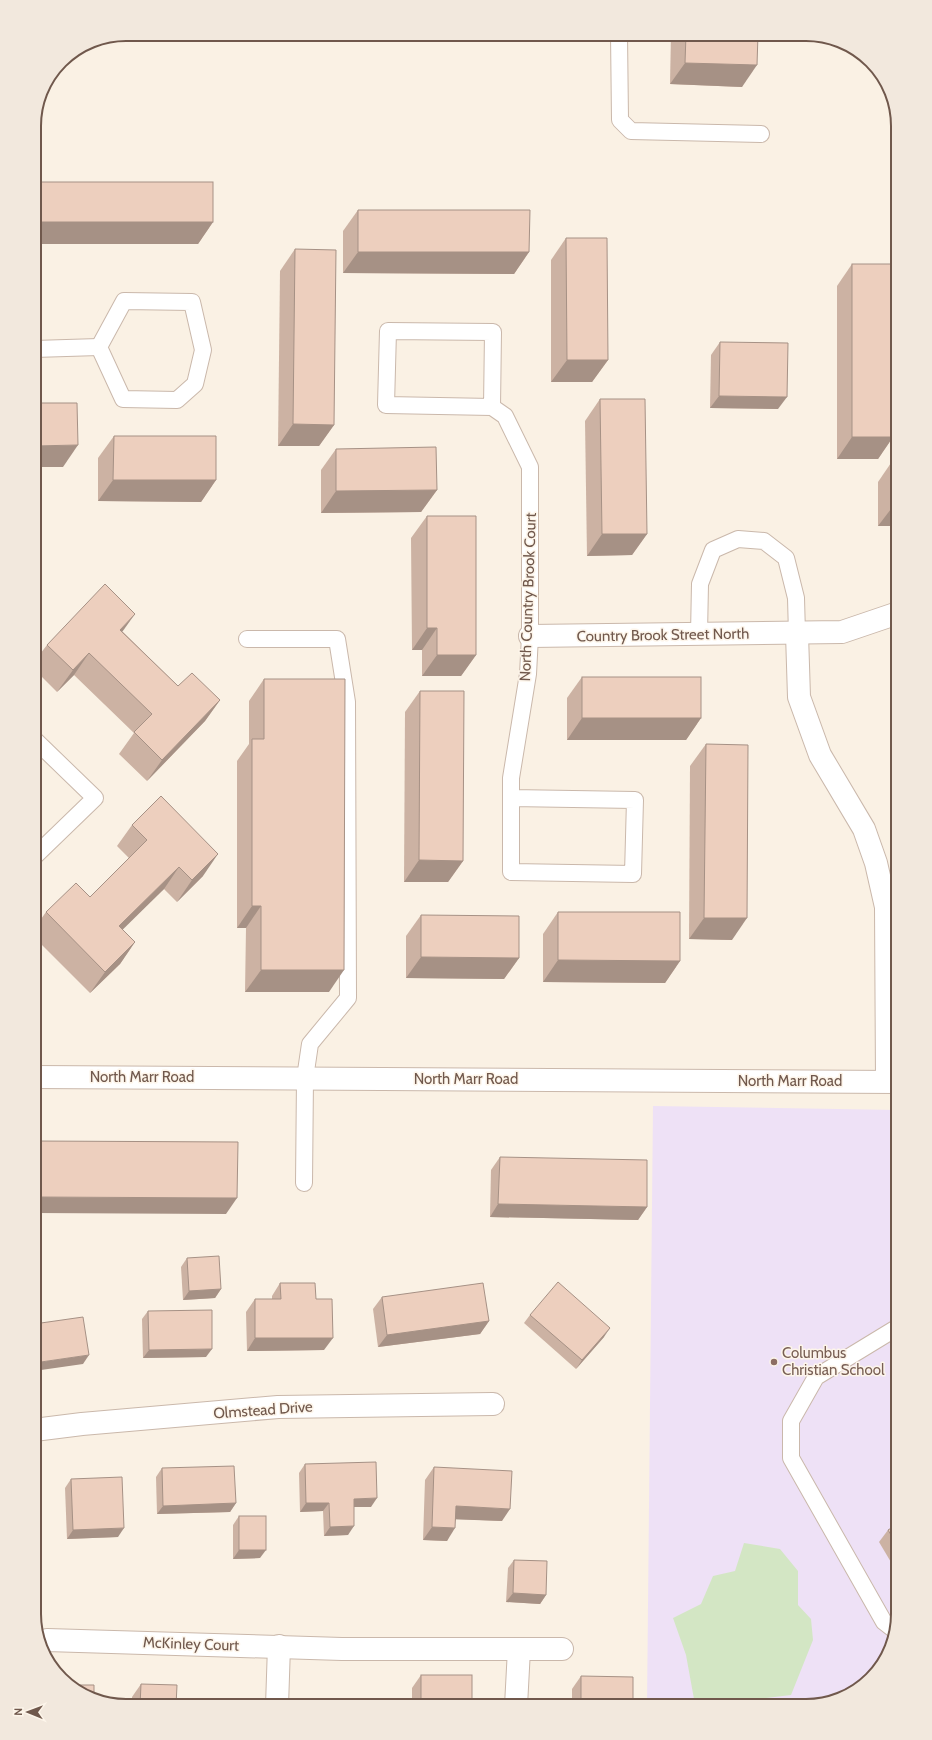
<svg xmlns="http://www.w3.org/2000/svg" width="932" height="1740" viewBox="0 0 932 1740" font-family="Cabin,sans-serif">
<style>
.education{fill:#eee1f6}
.green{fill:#d3e6c4}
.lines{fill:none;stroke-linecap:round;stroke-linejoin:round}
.service-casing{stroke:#cab8ab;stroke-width:18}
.minor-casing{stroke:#cab8ab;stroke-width:24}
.tertiary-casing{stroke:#cab8ab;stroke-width:24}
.service{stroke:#fff;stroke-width:16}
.minor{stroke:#fff;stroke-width:22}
.tertiary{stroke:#fff;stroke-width:22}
.wall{fill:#ccb2a3}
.shaded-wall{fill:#a69185}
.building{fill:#edcfbe;stroke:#a69185}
.education-dot{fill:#8d6e63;stroke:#fdf5ea;stroke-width:1.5}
.labels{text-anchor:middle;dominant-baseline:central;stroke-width:3;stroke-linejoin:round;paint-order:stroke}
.street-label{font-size:15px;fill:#70584c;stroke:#fdf5ea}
.education-label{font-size:15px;fill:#785e54;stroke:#fdf5ea;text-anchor:start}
.rim{fill:none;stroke:#70584c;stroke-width:2}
</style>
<rect width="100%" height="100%" fill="#faf1e4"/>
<polygon class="education" points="653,1106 898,1110 898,1614 882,1665 841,1699 806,1706 647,1706"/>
<polygon class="green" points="744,1543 780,1549 798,1571 798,1605 811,1619 813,1640 791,1695 725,1703 694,1699 686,1655 673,1618 701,1604 713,1576 735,1571"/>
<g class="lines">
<g class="service-casing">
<g id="service">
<polyline points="619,34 620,120 631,131 761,134"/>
<polygon points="124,301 192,302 203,350 195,384 177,400 123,399 99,347"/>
<polyline points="34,349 99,347"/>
<polyline points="492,407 493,332 388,331 386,405 492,407 505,416 530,467 530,636 528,674 511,778 511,872 633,874 635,800 511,798"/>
<polyline points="699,634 700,584 713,550 738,539 764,541 786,558 796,598 797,634"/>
<polyline points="247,639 337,639 347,702 348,998 310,1044 305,1078 304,1183"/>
<polyline points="34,857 95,798 34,739"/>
<polyline points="893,1629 884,1622 791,1458 791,1421 816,1377 898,1327"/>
</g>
</g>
<g class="minor-casing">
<g id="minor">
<polyline points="797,634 799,697 820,755 864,829 876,863 886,907 887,1081"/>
<polyline points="530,636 842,632 898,613"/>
<polyline points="34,1430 82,1424 278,1407 493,1404"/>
<polyline points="40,1643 47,1640 342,1649 562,1649"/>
<polyline points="277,1706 279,1646"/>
<polyline points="516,1706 519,1649"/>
</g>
</g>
<g class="tertiary-casing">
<polyline id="tertiary" points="34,1077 898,1082"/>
</g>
<use href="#service" class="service"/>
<use href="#minor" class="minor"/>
<use href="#tertiary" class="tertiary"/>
</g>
<g class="wall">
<polygon points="671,34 758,34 742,87 670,84"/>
<polygon points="39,182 213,222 198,244 34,244 34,189"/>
<polygon points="358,210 529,252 514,274 343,273 343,231"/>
<polygon points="566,238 608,360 592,382 551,382 551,260"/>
<polygon points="295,249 334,425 319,446 278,446 280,271"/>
<polygon points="852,264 893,437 878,459 837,459 837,286"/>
<polygon points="720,342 778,409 710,408 711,355"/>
<polygon points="600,399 647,534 632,555 587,556 585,421"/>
<polygon points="114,436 216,480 201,502 98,501 98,458"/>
<polygon points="336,449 437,490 421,512 321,513 321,470"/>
<polygon points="893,460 898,526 878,526 878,482"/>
<polygon points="427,516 476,655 461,676 422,676 422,650 412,650 411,538"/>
<polygon points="123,632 178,686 220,700 205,721 147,781 119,754 134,733 74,675 57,692 34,669 34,662 47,645"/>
<polygon points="582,677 701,718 686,740 567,740 567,698"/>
<polygon points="264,679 329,992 245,992 246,928 237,928 237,761 249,744 249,701"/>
<polygon points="420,691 463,861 448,882 404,882 405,712"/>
<polygon points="706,744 732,940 689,939 690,766"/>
<polygon points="132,825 203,876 177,902 164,889 122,929 135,942 120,964 90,993 34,937 34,929 46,912 90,897 129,858 117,846"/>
<polygon points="558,912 680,961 665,983 543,982 543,934"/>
<polygon points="421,915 519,958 504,979 406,978 406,936"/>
<polygon points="500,1157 647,1207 638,1220 490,1217 491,1170"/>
<polygon points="187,1258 221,1289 215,1298 183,1300 181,1267"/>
<polygon points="280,1283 316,1299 324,1350 247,1351 246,1312 255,1299 272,1299 272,1296"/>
<polygon points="382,1297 489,1321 480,1334 378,1347 373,1309"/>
<polygon points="148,1311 206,1357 143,1358 142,1319"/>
<polygon points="530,1315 604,1337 576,1369 524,1323"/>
<polygon points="305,1464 371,1507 354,1507 348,1535 324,1536 323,1511 300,1512 299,1473"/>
<polygon points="434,1467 502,1521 456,1519 447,1541 423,1540 425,1480"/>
<polygon points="162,1468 236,1503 230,1512 157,1514 156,1477"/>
<polygon points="71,1479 118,1537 67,1539 65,1488"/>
<polygon points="239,1516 260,1558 233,1559 233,1525"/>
<polygon points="898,1524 898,1574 879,1542 888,1530"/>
<polygon points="514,1560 546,1595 540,1604 506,1602 508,1568"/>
<polygon points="421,1675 472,1706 412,1706 412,1688"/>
<polygon points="581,1676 633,1706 572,1706 572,1689"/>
<polygon points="141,1684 176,1706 132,1706 132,1697"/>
</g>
<g class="shaded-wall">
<polygon points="685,63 757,65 742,87 670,84"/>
<polygon points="39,222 213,222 198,244 34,244 34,230"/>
<polygon points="358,252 529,252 514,274 343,273"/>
<polygon points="567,360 608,360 592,382 551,382"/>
<polygon points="719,396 787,397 778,409 710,408"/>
<polygon points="293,424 334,425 319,446 278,446"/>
<polygon points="852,437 893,437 878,459 837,459"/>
<polygon points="78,445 63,467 34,467 34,446"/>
<polygon points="113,480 216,480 201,502 98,501"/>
<polygon points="437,490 421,512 321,513 336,491"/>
<polygon points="894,505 898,505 898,526 878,526"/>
<polygon points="602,534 647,534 632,555 587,556"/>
<polygon points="135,614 120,635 120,630"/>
<polygon points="427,628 437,628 422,650 412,650"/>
<polygon points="89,653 74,675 57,692 73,670"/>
<polygon points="437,655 476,655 461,676 422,676"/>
<polygon points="220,700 205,721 147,781 162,760"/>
<polygon points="582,718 701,718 686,740 567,740"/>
<polygon points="218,854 203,876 177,902 192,880"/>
<polygon points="419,860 463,861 448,882 404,882"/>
<polygon points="179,867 164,889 104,948 119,926"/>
<polygon points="252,906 261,906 246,928 237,928"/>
<polygon points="704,918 747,918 732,940 689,939"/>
<polygon points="135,942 120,964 90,993 105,972"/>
<polygon points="421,957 519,958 504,979 406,978"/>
<polygon points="558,960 680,961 665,983 543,982"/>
<polygon points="261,970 344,970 329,992 245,992"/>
<polygon points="34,1197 237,1198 226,1214 34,1213"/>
<polygon points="498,1204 647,1207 638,1220 490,1217"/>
<polygon points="221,1289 215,1298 183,1300 189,1291"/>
<polygon points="489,1321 480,1334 378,1347 387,1335"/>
<polygon points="610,1328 604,1337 576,1369 582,1360"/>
<polygon points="255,1338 333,1338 324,1350 247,1351"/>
<polygon points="212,1349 206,1357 143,1358 149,1350"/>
<polygon points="89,1355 83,1364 34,1371 34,1363"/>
<polygon points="377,1498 371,1507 348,1507 354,1499"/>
<polygon points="236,1503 230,1512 157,1514 163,1506"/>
<polygon points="306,1503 329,1503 323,1511 300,1512"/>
<polygon points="456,1506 510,1509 502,1521 447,1519"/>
<polygon points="354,1526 348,1535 324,1536 330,1527"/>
<polygon points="432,1527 455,1528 447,1541 423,1540"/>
<polygon points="124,1528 118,1537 67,1539 73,1530"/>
<polygon points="239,1550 266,1550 260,1558 233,1559"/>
<polygon points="513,1593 546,1595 540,1604 506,1602"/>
</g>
<g class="building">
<polygon points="686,34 758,34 757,65 685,63"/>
<rect x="39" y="182" width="174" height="40"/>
<polygon points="358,210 530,210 529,252 358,252"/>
<polygon points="566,238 607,238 608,360 567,360"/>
<polygon points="295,249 336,250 334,425 293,424"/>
<rect x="852" y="264" width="41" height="173"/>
<polygon points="720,342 788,343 787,397 719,396"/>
<polygon points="600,399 645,399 647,534 602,534"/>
<polygon points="34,403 77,403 78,445 34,446"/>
<polygon points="114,436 216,436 216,480 113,480"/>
<polygon points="436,447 437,490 336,491 336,449"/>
<polygon points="893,460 898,460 898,505 894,505"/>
<polygon points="427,516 476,516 476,655 437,655 437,628 427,628"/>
<polygon points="105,584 135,614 120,630 178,686 192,673 220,700 162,760 134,732 152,714 89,653 73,670 47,645"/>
<rect x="582" y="677" width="119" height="41"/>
<polygon points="264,679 345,679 344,970 261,970 261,906 252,906 252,739 264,739"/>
<polygon points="420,691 464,691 463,861 419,860"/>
<polygon points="706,744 748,745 747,918 704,918"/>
<polygon points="161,796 218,854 192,880 179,867 119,926 135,942 105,972 46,912 76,883 90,897 147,840 132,825"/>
<polygon points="558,912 680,912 680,961 558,960"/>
<polygon points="421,915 519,916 519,958 421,957"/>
<polygon points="34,1141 238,1142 237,1198 34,1197"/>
<polygon points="500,1157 647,1160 647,1207 498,1204"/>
<polygon points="219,1256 221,1289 189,1291 187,1258"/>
<polygon points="558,1282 610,1328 582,1360 530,1315"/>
<polygon points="280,1283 315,1283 316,1299 332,1299 333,1338 255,1338 255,1299 281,1299"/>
<polygon points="483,1283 489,1321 387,1335 382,1297"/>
<polygon points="212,1310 212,1349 149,1350 148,1311"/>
<polygon points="83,1317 89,1355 34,1363 34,1324"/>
<polygon points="376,1462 377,1498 354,1499 354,1526 330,1527 329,1503 306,1503 305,1464"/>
<polygon points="234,1466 236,1503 163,1506 162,1468"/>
<polygon points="434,1467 512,1471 510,1509 456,1506 455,1528 432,1527"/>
<polygon points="122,1477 124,1528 73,1530 71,1479"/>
<rect x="239" y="1516" width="27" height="34"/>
<polygon points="898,1524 898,1546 888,1530"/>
<polygon points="514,1560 547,1561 546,1595 513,1593"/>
<rect x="421" y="1675" width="51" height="31"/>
<polygon points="581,1676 633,1677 633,1706 581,1706"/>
<polygon points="141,1684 177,1685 176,1706 140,1706"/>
<polygon points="70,1685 94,1685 94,1697 75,1690"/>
</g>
<circle class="education-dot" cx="774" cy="1362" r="4"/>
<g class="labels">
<g class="street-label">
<text transform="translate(528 597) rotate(-88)">North Country Brook Court</text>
<text transform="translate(663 635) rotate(-1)">Country Brook Street North</text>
<text x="142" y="1077">North Marr Road</text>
<text x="466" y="1079">North Marr Road</text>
<text x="790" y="1081">North Marr Road</text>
<text transform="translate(263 1410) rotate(-4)">Olmstead Drive</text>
<text transform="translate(191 1644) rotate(2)">McKinley Court</text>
</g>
<g class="education-label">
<text x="782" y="1353">Columbus<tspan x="782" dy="17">Christian School</tspan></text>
</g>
</g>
<path d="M0 0H932V1740H0ZM126 41H806A85 85 0 0 1 891 126V1614A85 85 0 0 1 806 1699H126A85 85 0 0 1 41 1614V126A85 85 0 0 1 126 41Z" fill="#f2e8dd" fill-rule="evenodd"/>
<path class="rim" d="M126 41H806A85 85 0 0 1 891 126V1614A85 85 0 0 1 806 1699H126A85 85 0 0 1 41 1614V126A85 85 0 0 1 126 41Z"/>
<g transform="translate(28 1712) rotate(271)" stroke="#fdf5ea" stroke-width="3" paint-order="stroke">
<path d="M0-3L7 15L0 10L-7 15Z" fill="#70584c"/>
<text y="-6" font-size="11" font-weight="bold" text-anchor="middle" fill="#70584c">N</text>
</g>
</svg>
